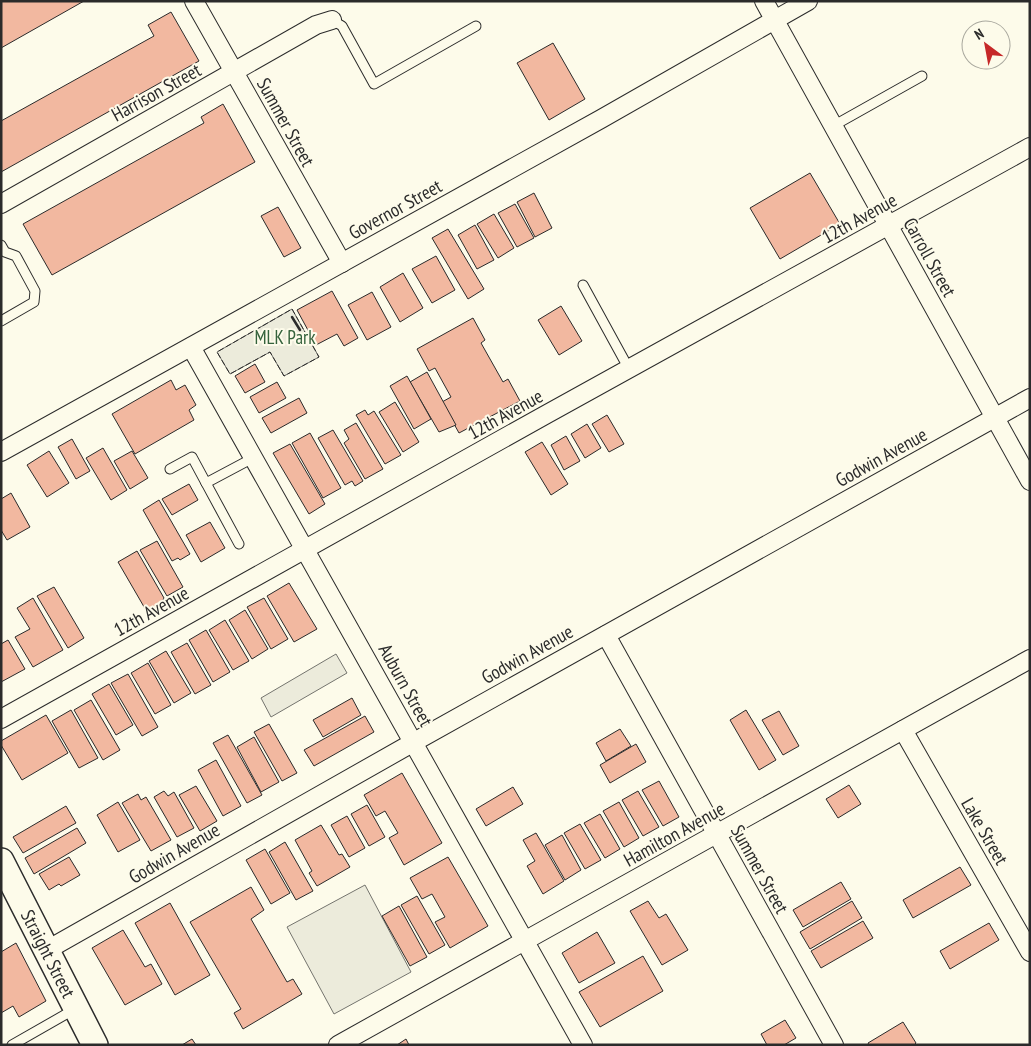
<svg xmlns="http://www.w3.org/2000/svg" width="1031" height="1046" viewBox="0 0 1031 1046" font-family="'PT Sans Narrow',sans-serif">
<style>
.green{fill:#ecebdb;stroke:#74746e}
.building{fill:#f2b8a0;stroke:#2b2b2b}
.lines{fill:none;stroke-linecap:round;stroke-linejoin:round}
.lane-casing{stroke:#2b2b2b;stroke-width:11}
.street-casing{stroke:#2b2b2b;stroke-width:20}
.secondary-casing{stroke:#2b2b2b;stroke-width:28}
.lane{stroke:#fdfbea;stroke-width:9}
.street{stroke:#fdfbea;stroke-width:18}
.secondary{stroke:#fdfbea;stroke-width:25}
.fence{stroke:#2b2b2b;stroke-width:1;stroke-dasharray:6 2.5;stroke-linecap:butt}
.wall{stroke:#2b2b2b;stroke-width:2.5}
.labels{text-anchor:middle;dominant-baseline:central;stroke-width:4;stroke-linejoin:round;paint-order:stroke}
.street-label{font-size:19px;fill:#2b2b2b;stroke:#fdfbea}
.park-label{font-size:19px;fill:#34623c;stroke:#fdfbea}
</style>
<rect width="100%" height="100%" fill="#fdfbea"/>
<g class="green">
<polygon points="292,309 319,357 284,376 270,352 230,374 217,352"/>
<polygon points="336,654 347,673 271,717 261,698"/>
<polygon points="365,885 411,972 334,1014 287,927"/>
</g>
<g class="building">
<polygon points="1,1 84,1 1,48"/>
<polygon points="171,12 199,61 1,172 1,121 154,36 148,25"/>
<polygon points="553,43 585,99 549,120 517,63"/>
<polygon points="223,104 255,162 52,275 23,224 204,123 201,117"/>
<polygon points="810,173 840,224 780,259 750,208"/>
<polygon points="534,193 552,228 535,237 517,202"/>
<polygon points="515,204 534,238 517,247 498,213"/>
<polygon points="278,207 301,248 284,257 261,216"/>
<polygon points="494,214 514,248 498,258 477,224"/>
<polygon points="475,225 494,260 477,269 458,235"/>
<polygon points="448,229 484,289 468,299 432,238"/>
<polygon points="436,256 455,290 432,303 412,269"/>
<polygon points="403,273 423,308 400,322 380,287"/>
<polygon points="332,291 358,338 344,346 337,334 316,345 297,310"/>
<polygon points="372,292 391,327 367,340 348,305"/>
<polygon points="561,306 582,341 559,355 538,320"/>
<polygon points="473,318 485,340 481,343 503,382 508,379 520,401 459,433 442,402 451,397 435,368 429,371 417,349"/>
<polygon points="255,364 265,382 245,393 235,376"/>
<polygon points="427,372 456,425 439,432 410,382"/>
<polygon points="407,376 431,419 414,429 390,386"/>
<polygon points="171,380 176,390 185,385 196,405 189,410 194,420 135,454 112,414"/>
<polygon points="277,382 286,398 259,413 250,397"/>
<polygon points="299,398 307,413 271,433 262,418"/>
<polygon points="395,402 419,442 403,452 379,412"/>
<polygon points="365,410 368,415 374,411 401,455 385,464 356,415"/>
<polygon points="607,415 624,444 609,452 592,424"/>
<polygon points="356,423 383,469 365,479 344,443 349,439 344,430"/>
<polygon points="587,424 601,448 585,458 571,434"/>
<polygon points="333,430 363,481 355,486 352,481 345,485 318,438"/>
<polygon points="310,433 341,488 323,498 292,443"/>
<polygon points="566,436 580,461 564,470 551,445"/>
<polygon points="72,439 90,471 76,479 58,447"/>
<polygon points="542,442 568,484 551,495 525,452"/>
<polygon points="290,444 325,504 309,514 273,453"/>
<polygon points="103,448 127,490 111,500 86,458"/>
<polygon points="49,451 69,483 47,497 27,465"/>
<polygon points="132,451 148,478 130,489 114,461"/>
<polygon points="189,484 198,500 172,515 162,499"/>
<polygon points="11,493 30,527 7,540 1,530 1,499"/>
<polygon points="159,500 190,554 180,560 178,558 172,561 143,510"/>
<polygon points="210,522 225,548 201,562 186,535"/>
<polygon points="157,541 183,587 167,596 140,550"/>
<polygon points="137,551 164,598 161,604 147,612 118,562"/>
<polygon points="289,583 317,629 294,642 267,596"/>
<polygon points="54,587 84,638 68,648 37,596"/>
<polygon points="33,598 63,650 33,667 15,637 30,629 17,608"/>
<polygon points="264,598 288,639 271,649 247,607"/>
<polygon points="245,610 268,649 252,659 229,620"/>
<polygon points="225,620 249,661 233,670 209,630"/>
<polygon points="206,630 230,672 213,682 189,640"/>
<polygon points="8,640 25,669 1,682 1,644"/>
<polygon points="187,643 211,685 195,694 171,652"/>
<polygon points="166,651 191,693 174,703 149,661"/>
<polygon points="148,663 171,705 155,714 131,673"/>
<polygon points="128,674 158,727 142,736 111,683"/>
<polygon points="109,684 133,725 116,735 92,694"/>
<polygon points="352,698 361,715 323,737 313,720"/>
<polygon points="91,700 120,750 103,760 74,710"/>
<polygon points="71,710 98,758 79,768 52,721"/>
<polygon points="746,710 776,760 759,770 730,720"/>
<polygon points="779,711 799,746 783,755 762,720"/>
<polygon points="46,715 68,753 22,780 1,745 1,741"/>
<polygon points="365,716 374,732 314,766 304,750"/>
<polygon points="269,724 297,773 282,781 254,732"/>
<polygon points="620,729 631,746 606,761 596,743"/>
<polygon points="228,735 262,795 247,803 213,743"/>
<polygon points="254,737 279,782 261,792 237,747"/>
<polygon points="636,744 646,762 610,783 600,765"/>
<polygon points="216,760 241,806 223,816 198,770"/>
<polygon points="402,773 442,843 404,865 389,838 398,833 385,811 376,816 364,795"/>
<polygon points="659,781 679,817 663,826 642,790"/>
<polygon points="849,785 861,804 838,818 826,799"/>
<polygon points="196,786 217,821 200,831 179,795"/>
<polygon points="513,787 523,804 486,826 476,809"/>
<polygon points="164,791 168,796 174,792 194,828 177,837 154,797"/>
<polygon points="638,791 659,827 643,836 622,800"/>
<polygon points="138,794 141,800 146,797 171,840 151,851 122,803"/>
<polygon points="118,802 140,840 118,852 97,815"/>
<polygon points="619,802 639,838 624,847 603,811"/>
<polygon points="367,805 385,837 369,846 351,814"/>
<polygon points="66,806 76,823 23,853 13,837"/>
<polygon points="600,814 620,849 605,858 584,823"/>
<polygon points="347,816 365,848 349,857 331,825"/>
<polygon points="580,824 601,860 585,869 564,833"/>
<polygon points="321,825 339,855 342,854 350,867 317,886 309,873 312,871 295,840"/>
<polygon points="77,828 86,843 34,874 25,858"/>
<polygon points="536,833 564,881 543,894 527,866 535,861 523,840"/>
<polygon points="562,835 581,870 565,880 545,845"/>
<polygon points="285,842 313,891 296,900 269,852"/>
<polygon points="265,849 290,893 271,904 246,860"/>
<polygon points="69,857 80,875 61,886 59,884 49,890 39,874"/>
<polygon points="448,857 488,926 450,948 435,922 445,917 432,894 422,899 410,878"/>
<polygon points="960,867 971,885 913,918 903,900"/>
<polygon points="841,882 851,899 803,927 793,910"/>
<polygon points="251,887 264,910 251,919 287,982 293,979 302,994 243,1029 234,1013 241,1009 190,922"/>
<polygon points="417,896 445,945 429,954 401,905"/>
<polygon points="648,901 659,918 666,914 688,950 662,965 630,911"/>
<polygon points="852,901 862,918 810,949 800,932"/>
<polygon points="170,903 210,975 175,995 135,923"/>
<polygon points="399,906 427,957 410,966 382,916"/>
<polygon points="863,921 873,938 821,968 811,951"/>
<polygon points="989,923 999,940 950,969 940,951"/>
<polygon points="123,930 145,967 151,964 162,984 125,1005 92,948"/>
<polygon points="597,932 615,963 579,983 562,953"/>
<polygon points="16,943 46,1001 19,1017 13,1006 1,1013 1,952"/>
<polygon points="643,956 663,991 600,1027 579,992"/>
<polygon points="785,1020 796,1038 784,1045 767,1045 761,1034"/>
<polygon points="903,1022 916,1043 914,1045 869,1045 868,1043"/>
<polygon points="192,1039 196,1045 182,1045"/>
<polygon points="406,1039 409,1045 397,1045"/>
</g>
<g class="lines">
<g class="lane-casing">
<g id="lane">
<polyline points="332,20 342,26 374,84 476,26"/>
<polyline points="833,126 922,76"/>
<polyline points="1,245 5,252 16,256 35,291 34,302 1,321"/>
<polyline points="583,285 629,369"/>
<polyline points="170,469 192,457 206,483 253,458"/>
<polyline points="206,483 239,544"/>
<polyline points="12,1045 75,1009"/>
</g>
</g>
<g class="street-casing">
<g id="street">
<polyline points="194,1 342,263"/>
<polyline points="764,1 1030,481"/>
<polyline points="1,204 316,25 332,20"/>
<polyline points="191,347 583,1045"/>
<polyline points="1,452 601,119 808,1"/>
<polyline points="606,635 834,1045"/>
<polyline points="1,719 547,414 1030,147"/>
<polyline points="903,730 1030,952"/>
<polyline points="47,950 414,742 1030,398"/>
<polyline points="338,1045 1030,659"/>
</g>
</g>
<g class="secondary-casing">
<g id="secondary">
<path id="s1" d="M 1,861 L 95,1045"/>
</g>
</g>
<use href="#lane" class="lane"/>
<use href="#street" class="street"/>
<use href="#secondary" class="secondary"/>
<polygon class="fence" points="292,309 319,357 284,376 270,352 230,374 217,352"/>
<polyline class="wall" points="292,317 300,330"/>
</g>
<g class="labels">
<g class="street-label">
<text transform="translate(156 92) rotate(-29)">Harrison Street</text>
<text transform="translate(286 122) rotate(61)">Summer Street</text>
<text transform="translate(395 209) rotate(-29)">Governor Street</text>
<text transform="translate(859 218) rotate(-29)">12th Avenue</text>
<text transform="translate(930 257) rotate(61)">Carroll Street</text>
<text transform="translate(505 414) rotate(-29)">12th Avenue</text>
<text transform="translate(881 457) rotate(-29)">Godwin Avenue</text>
<text transform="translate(151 611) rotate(-29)">12th Avenue</text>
<text transform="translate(527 654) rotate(-29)">Godwin Avenue</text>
<text transform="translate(406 685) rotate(61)">Auburn Street</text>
<text transform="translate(985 831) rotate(60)">Lake Street</text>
<text transform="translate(674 834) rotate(-29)">Hamilton Avenue</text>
<text transform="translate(174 853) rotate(-30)">Godwin Avenue</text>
<text transform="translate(760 869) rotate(61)">Summer Street</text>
<text stroke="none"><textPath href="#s1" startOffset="104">Straight Street</textPath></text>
</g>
<g class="park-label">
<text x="285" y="337">MLK Park</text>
</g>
</g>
<rect width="1031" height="1046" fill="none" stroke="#2b2b2b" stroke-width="5"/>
<g transform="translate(986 45) rotate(328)"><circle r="24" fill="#fdfbea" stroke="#a9a89e"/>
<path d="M0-4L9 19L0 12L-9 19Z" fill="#c62828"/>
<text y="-8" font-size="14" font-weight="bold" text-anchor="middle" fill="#2b2b2b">N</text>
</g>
</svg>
